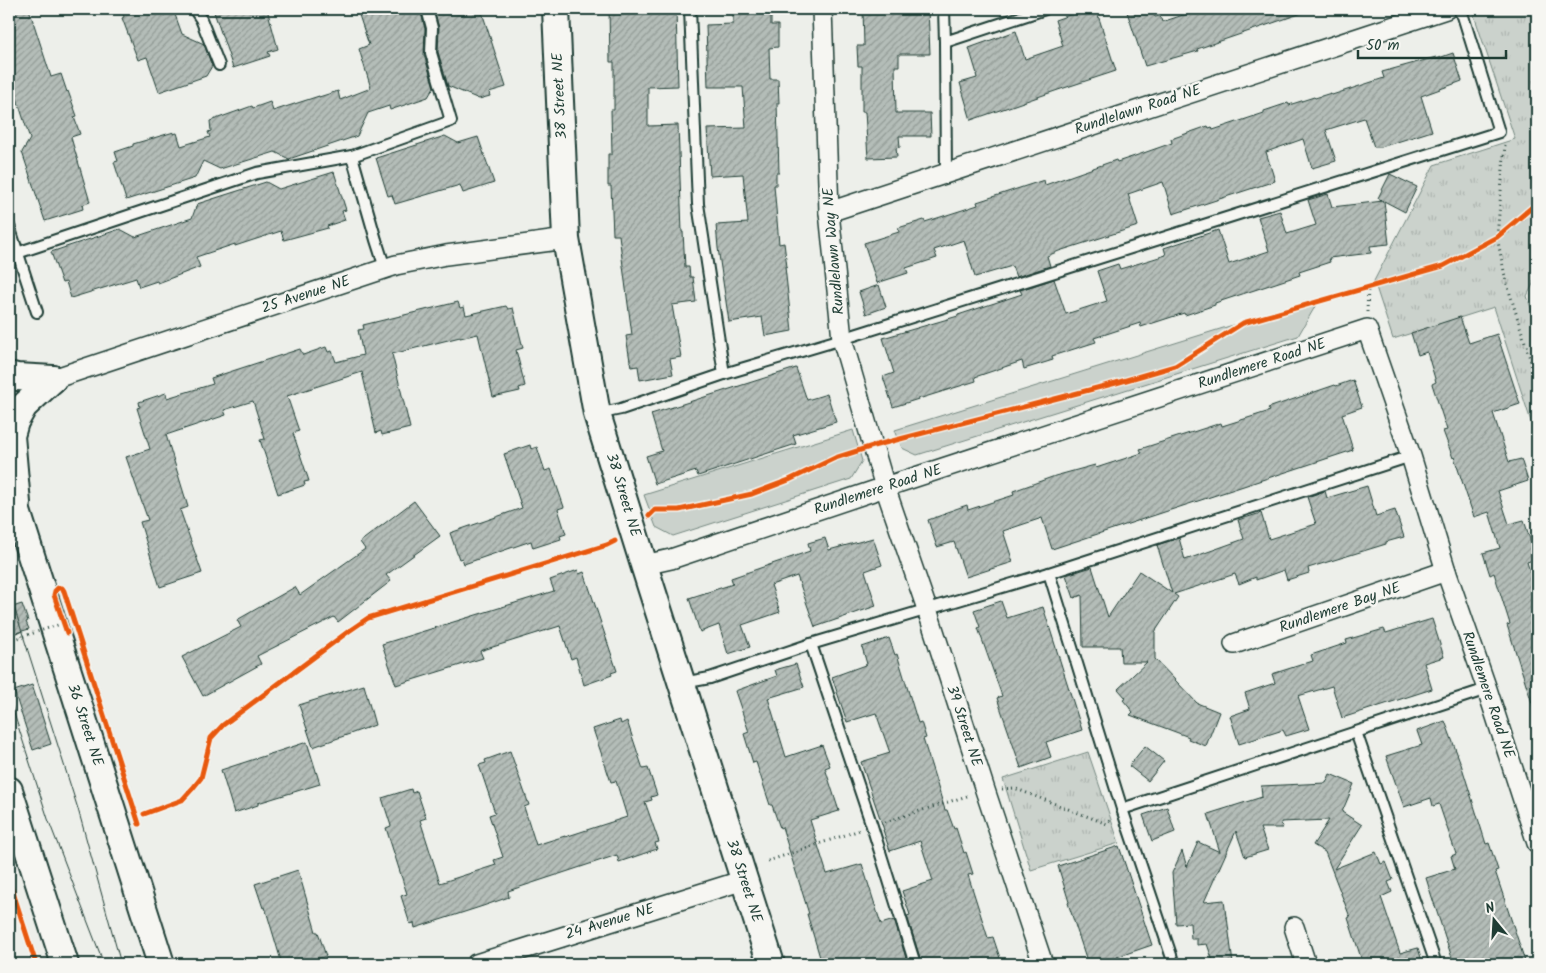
<svg xmlns="http://www.w3.org/2000/svg" width="1546" height="973" viewBox="0 0 1546 973" font-family="Kalam,sans-serif">
<style>
.green{fill:#cbd2cc;stroke:#758880}
.park{fill:url(#park-tufts);stroke:#758880}
.building{fill:url(#building-hatch);stroke:#1f3d34}
.lines{fill:none;stroke-linecap:round;stroke-linejoin:round}
.lane-casing{stroke:#1f3d34;stroke-width:14}
.street-casing{stroke:#1f3d34;stroke-width:22}
.secondary-casing{stroke:#1f3d34;stroke-width:30}
.path{stroke:#1f3d34;stroke-width:3;stroke-dasharray:1 4;stroke-linecap:butt}
.lane{stroke:#f6f6f2;stroke-width:10}
.street{stroke:#f6f6f2;stroke-width:19}
.secondary{stroke:#f6f6f2;stroke-width:26}
.tram{stroke:#1f3d34;stroke-width:1}
.path-bridge{stroke:#1f3d34;stroke-width:3;stroke-dasharray:1 4;stroke-linecap:butt}
.cycleway-casing{stroke:#f6f6f2;stroke-width:8}
.cycleway{stroke:#e8590c;stroke-width:5}
.labels{text-anchor:middle;dominant-baseline:central;stroke-width:5;stroke-linejoin:round;paint-order:stroke}
.street-label{font-size:15px;fill:#1f3d34;stroke:#f6f6f2}
</style>
<defs>
<pattern id="park-tufts" width="24" height="20" patternUnits="userSpaceOnUse" patternTransform="scale(1.25)"><rect width="24" height="20" fill="#cbd2cc"/><path d="M3 7l-1-3M5 7V3M7 7l1-3M15 17l-1-3M17 17v-4M19 17l1-3" fill="none" stroke="#aeb5b0"/></pattern>
<pattern id="building-hatch" width="6" height="6" patternUnits="userSpaceOnUse" patternTransform="scale(1.25)"><rect width="6" height="6" fill="#b4bdb8"/><path d="M-1 1l2-2M0 6l6-6M5 7l2-2" fill="none" stroke="#929b96"/></pattern>
</defs>
<rect width="100%" height="100%" fill="#edefea"/>
<filter id="ink" filterUnits="userSpaceOnUse"><feTurbulence type="fractalNoise" baseFrequency=".02" numOctaves="2"/><feDisplacementMap in="SourceGraphic" scale="10" xChannelSelector="R" yChannelSelector="G"/><feConvolveMatrix kernelMatrix="1 2 1 2 8 2 1 2 1" color-interpolation-filters="sRGB"/></filter>
<g filter="url(#ink)">
<g class="green">
<polygon points="1320,298 1298,336 917,455 902,448 895,430"/>
<polygon points="853,430 862,461 851,479 673,536 656,527 644,495"/>
</g>
<g class="park">
<polygon points="1476,9 1537,9 1537,276 1527,296 1537,326 1537,440 1494,307 1393,339 1374,281 1434,165 1515,139 1474,15"/>
<polygon points="1088,752 1119,843 1031,870 1003,779"/>
</g>
<g class="building">
<polygon points="9,9 29,9 51,77 61,74 67,92 68,91 77,116 74,117 80,134 71,137 72,141 90,202 82,205 83,209 45,221 22,152 30,139 9,74"/>
<polygon points="122,9 173,9 182,34 204,44 212,66 206,76 159,92 147,57 138,60 122,18 124,17"/>
<polygon points="213,9 267,9 278,49 268,52 270,56 233,68"/>
<polygon points="357,9 420,9 425,29 424,55 434,87 428,97 390,110 389,106 368,113 357,136 289,159 275,152 220,169 203,161 195,178 126,200 114,162 118,161 115,152 133,146 133,144 174,132 173,134 177,133 181,146 210,137 208,132 211,131 210,121 252,106 253,108 270,102 273,111 319,96 319,97 338,91 340,100 371,88 359,49 369,45"/>
<polygon points="434,9 481,9 506,87 489,92 490,96 479,99 448,86 438,52 439,28"/>
<polygon points="609,9 676,9 678,86 648,87 648,126 678,125 682,232 683,232 685,267 689,267 690,277 693,277 696,302 672,305 681,357 670,359 673,374 640,380 638,366 631,367 626,336 632,335 619,235 613,235 611,186 608,186 608,154 612,154 611,110 614,110 614,62 610,62"/>
<polygon points="733,9 771,9 771,25 778,25 778,47 769,48 770,79 778,79 779,103 777,103 779,173 776,173 776,185 774,185 779,244 784,243 787,267 785,267 792,331 765,336 762,317 729,322 718,248 716,225 748,223 743,174 710,176 707,129 746,128 743,87 708,87 706,25 733,24"/>
<polygon points="863,9 928,9 930,54 899,54 899,66 895,66 896,113 930,113 931,136 899,136 900,147 896,148 897,157 868,158 865,112 862,112 862,66 858,66 857,46 864,46"/>
<polygon points="1087,9 1096,9 1116,71 1058,90 971,120 960,83 977,78 976,74 977,74 969,48 1016,31 1025,59 1063,46 1055,20"/>
<polygon points="1126,9 1152,9 1155,17 1160,16 1162,22 1201,9 1304,9 1305,12 1197,49 1198,51 1145,66"/>
<polygon points="1453,53 1462,81 1421,96 1432,131 1381,147 1374,147 1364,118 1326,130 1336,161 1312,168 1303,139 1266,152 1275,181 1173,214 1163,182 1128,194 1138,226 1059,251 1047,256 1050,266 1016,277 1012,266 975,277 964,240 934,250 937,258 906,268 908,273 877,283 864,243 899,232 898,228 924,220 925,222 978,205 977,202 1044,180 1045,185 1116,160 1117,162 1135,156 1172,143 1171,139 1208,126 1209,128 1212,127 1213,130 1264,113 1264,111 1288,103 1289,105 1314,97 1315,98 1331,93 1332,95 1384,78 1382,72 1436,57 1436,59"/>
<polygon points="445,136 458,143 478,137 494,183 463,193 460,185 395,204 392,195 388,196 376,158"/>
<polygon points="334,172 346,210 342,211 345,220 327,226 328,228 284,240 281,231 235,246 235,244 196,257 200,267 158,283 157,281 139,287 136,278 71,298 66,282 62,283 51,252 120,229 135,237 192,218 197,204 266,182 279,189"/>
<polygon points="1390,174 1417,187 1405,212 1384,201 1389,244 1370,246 1371,253 1329,258 1330,262 1299,272 1300,275 1215,303 1215,305 1185,315 1184,313 1141,327 1140,323 1094,338 1096,342 1052,356 1053,360 1024,369 1022,361 975,377 976,381 893,407 883,377 894,373 883,338 958,316 958,315 1022,294 1020,290 1054,279 1066,314 1107,301 1097,271 1118,264 1120,269 1166,255 1164,248 1218,230 1229,264 1269,251 1258,217 1280,211 1287,234 1316,225 1308,200 1328,194 1332,207 1383,201 1378,198"/>
<polygon points="879,285 886,307 866,314 859,292"/>
<polygon points="458,302 460,308 464,307 466,315 506,306 508,309 513,308 523,348 516,350 525,386 519,388 520,391 493,397 478,334 460,338 460,337 392,354 410,428 382,435 381,431 376,433 362,372 287,396 299,431 293,433 309,481 304,482 305,485 278,494 260,440 265,439 253,401 224,410 226,415 166,435 188,507 180,510 202,573 160,587 140,522 148,520 126,457 150,449 137,408 140,407 139,402 166,393 167,398 213,384 211,378 300,349 303,355 326,347 328,352 332,351 336,362 363,355 358,330 364,329 363,325"/>
<polygon points="1460,317 1469,343 1497,334 1520,404 1493,413 1509,462 1521,459 1528,481 1498,491 1509,524 1524,520 1536,559 1527,562 1537,594 1537,709 1534,709 1507,625 1510,624 1494,573 1490,575 1483,553 1500,548 1489,512 1474,517 1454,457 1453,458 1443,431 1447,430 1432,384 1436,382 1427,352 1418,355 1411,333"/>
<polygon points="796,368 807,400 827,394 836,422 793,435 796,444 698,476 696,471 655,484 646,456 662,451 651,414"/>
<polygon points="1353,380 1362,407 1342,414 1353,450 1052,549 1042,518 1003,531 1013,562 966,577 954,542 937,547 928,520 945,514 944,513 967,505 968,510 1014,495 1013,491 1055,476 1095,465 1096,468 1142,453 1140,449 1221,423 1222,426 1270,411 1268,408 1335,385 1336,386"/>
<polygon points="530,445 531,449 537,447 545,471 551,469 564,507 558,509 566,534 560,536 561,539 533,548 531,541 464,564 462,558 459,559 450,533 522,508 504,454"/>
<polygon points="1367,486 1376,516 1395,510 1404,537 1386,542 1386,544 1308,568 1309,573 1287,580 1284,570 1256,580 1256,577 1239,584 1235,574 1174,594 1178,597 1155,632 1155,659 1197,703 1219,712 1206,746 1188,739 1189,737 1130,715 1133,712 1123,700 1126,698 1118,689 1147,662 1121,662 1120,647 1083,647 1082,595 1074,598 1066,575 1092,567 1108,617 1139,571 1172,593 1157,545 1179,538 1185,560 1244,539 1238,520 1261,513 1269,539 1316,524 1307,497 1325,491 1327,498"/>
<polygon points="414,501 440,536 386,575 391,581 338,622 334,617 257,656 261,664 203,696 182,657 241,627 237,620 295,587 300,595 365,549 360,542"/>
<polygon points="825,538 829,550 873,538 882,565 865,571 876,606 815,627 797,576 771,585 780,612 742,625 750,647 728,654 719,625 700,632 689,598 733,584 731,578 810,551 808,543"/>
<polygon points="578,570 579,574 584,572 617,671 611,673 612,675 584,685 576,657 571,659 560,626 480,651 483,658 396,685 382,644 554,591 550,580"/>
<polygon points="1001,601 1007,618 1043,607 1082,730 1046,742 1051,757 1021,768 997,698 1002,696 978,628 980,627 974,610"/>
<polygon points="22,604 28,621 26,622 29,629 9,635 9,608"/>
<polygon points="1432,619 1444,657 1424,663 1432,689 1342,718 1332,686 1298,696 1309,729 1286,736 1283,730 1239,744 1230,716 1250,709 1245,693 1275,683 1272,674 1313,661 1311,655 1347,643 1346,640 1384,629 1386,633"/>
<polygon points="889,638 895,655 897,654 918,723 921,722 926,738 923,739 945,810 947,810 954,829 956,828 964,853 966,852 973,874 968,875 988,938 993,937 1000,958 989,961 991,964 922,964 907,916 910,915 902,891 933,881 920,841 890,851 883,830 884,830 861,762 890,753 876,713 847,722 832,677 865,665 867,664 862,647"/>
<polygon points="796,664 804,687 768,698 786,757 822,745 830,766 825,768 839,811 810,820 827,874 862,864 881,924 894,920 908,964 822,964 807,914 809,914 782,827 780,828 772,805 770,805 756,762 753,763 744,734 749,732 735,691 777,676 775,670"/>
<polygon points="32,685 51,744 33,750 14,691"/>
<polygon points="364,685 375,725 313,747 299,705"/>
<polygon points="620,720 621,724 627,721 643,769 648,768 657,795 651,797 652,800 645,802 659,842 655,843 657,849 619,862 617,855 508,891 509,897 483,906 415,928 414,923 410,924 401,896 407,894 386,828 391,826 382,798 411,789 412,793 417,791 426,818 420,820 440,883 496,865 494,860 503,857 489,815 495,813 479,765 486,763 485,760 510,751 529,805 524,807 536,845 565,836 565,837 627,817 616,781 611,782 593,729"/>
<polygon points="1445,721 1461,764 1486,844 1489,843 1498,870 1495,871 1526,964 1454,964 1431,894 1426,878 1455,869 1451,856 1456,854 1439,804 1433,806 1431,798 1404,807 1386,756 1422,745 1417,731"/>
<polygon points="307,742 320,784 258,803 258,805 234,813 221,770"/>
<polygon points="1145,746 1164,761 1148,781 1129,766"/>
<polygon points="1330,774 1354,784 1342,812 1362,825 1334,869 1376,852 1381,864 1386,862 1393,880 1388,882 1392,892 1381,897 1400,953 1418,948 1423,964 1363,964 1348,918 1350,917 1325,852 1313,845 1329,820 1281,822 1282,828 1260,828 1268,850 1245,857 1236,831 1204,902 1224,900 1226,917 1227,917 1233,964 1214,964 1207,944 1197,945 1197,939 1191,939 1190,923 1176,924 1172,873 1182,851 1187,867 1198,842 1220,852 1208,814 1262,797 1261,786 1326,783"/>
<polygon points="1167,807 1175,832 1152,841 1143,815"/>
<polygon points="1119,846 1152,945 1117,957 1120,964 1088,964 1068,903 1069,902 1058,866"/>
<polygon points="298,870 316,932 318,932 326,956 299,964 282,964 265,907 263,908 255,884"/>
</g>
<g class="lines">
<g class="lane-casing">
<g id="lane">
<polyline points="194,9 201,19 219,65"/>
<polyline points="690,9 698,204 724,374 842,339 1499,132 1463,16 1458,9"/>
<polyline points="944,9 945,42 1045,9"/>
<polyline points="945,42 946,174"/>
<polyline points="9,226 37,312"/>
<polyline points="17,253 257,173 352,156"/>
<polyline points="385,268 376,240 352,156 451,121 431,53 432,28 427,9"/>
<polyline points="597,414 621,409 724,374"/>
<polyline points="1049,573 1122,809 1174,964"/>
<polyline points="811,644 872,826 915,964"/>
<polyline points="682,683 710,678 811,644 1049,573 1411,456"/>
<polyline points="1356,732 1436,964"/>
<polyline points="1122,809 1487,689"/>
</g>
</g>
<g class="street-casing">
<g id="street">
<polyline points="822,9 829,212 842,339 885,487 927,609 985,790 1043,964"/>
<polyline points="829,212 1446,9"/>
<polyline points="53,379 396,265 446,255 566,239"/>
<polyline points="644,565 671,559 885,487 1367,329 1411,456 1446,571 1487,689 1537,843"/>
<polyline points="1234,644 1446,571"/>
<polyline points="1294,927 1306,964"/>
<polyline points="476,964 744,880"/>
</g>
</g>
<g class="secondary-casing">
<g id="secondary">
<polyline points="556,9 566,239 597,414 644,565 771,964"/>
<polyline points="9,375 17,377 53,379"/>
<polyline points="9,486 161,964"/>
<polyline points="17,503 11,436 15,422 24,406 53,379"/>
<polyline points="9,790 65,964"/>
</g>
</g>
<g class="path">
<polyline points="1505,145 1497,237 1506,281 1537,381"/>
<polyline points="1367,312 1368,287"/>
<polyline points="19,632 21,637"/>
<polyline points="1002,789 1014,788 1107,824 1110,820"/>
<polyline points="885,822 967,796"/>
<polyline points="768,861 860,830"/>
</g>
<use href="#lane" class="lane"/>
<use href="#street" class="street"/>
<use href="#secondary" class="secondary"/>
<g class="tram">
<polyline points="9,591 78,809 121,964"/>
<polyline points="9,698 48,819 104,964"/>
</g>
<g class="path-bridge">
<polyline points="64,591 139,824"/>
<polyline points="9,641 64,623"/>
</g>
<g class="cycleway-casing">
<g id="cycleway">
<polyline points="649,516 655,510 679,510 752,494 789,480 835,458 873,446 1116,383 1175,366 1243,323 1443,266 1497,237 1537,203"/>
<polyline points="67,633 54,595 55,591 58,588 62,588 64,591 139,824"/>
<polyline points="144,814 182,800 193,788 201,778 211,738 223,725 349,631 368,618 607,545 615,541"/>
<polyline points="9,880 36,964"/>
</g>
</g>
<use href="#cycleway" class="cycleway"/>
</g>
</g>
<g class="labels">
<g class="street-label">
<text transform="translate(560 96) rotate(-93)">38 Street NE</text>
<text transform="translate(1138 110) rotate(-18)">Rundlelawn Road NE</text>
<text transform="translate(834 251) rotate(-95)">Rundlelawn Way NE</text>
<text transform="translate(306 295) rotate(-18)">25 Avenue NE</text>
<text transform="translate(1262 364) rotate(-18)">Rundlemere Road NE</text>
<text transform="translate(878 490) rotate(-18)">Rundlemere Road NE</text>
<text transform="translate(623 495) rotate(73)">38 Street NE</text>
<text transform="translate(1340 608) rotate(-19)">Rundlemere Bay NE</text>
<text transform="translate(1488 695) rotate(71)">Rundlemere Road NE</text>
<text transform="translate(85 725) rotate(72)">36 Street NE</text>
<text transform="translate(964 726) rotate(72)">39 Street NE</text>
<text transform="translate(744 881) rotate(72)">38 Street NE</text>
<text transform="translate(610 922) rotate(-17)">24 Avenue NE</text>
</g>
</g>
<rect width="1546" height="973" fill="none" stroke="#f6f6f2" stroke-width="30"/>
<rect x="15" y="15" width="1516" height="943" fill="none" stroke="#1f3d34" stroke-width="2" filter="url(#ink)"/>
<g transform="translate(1494 920) rotate(342)" stroke="#f6f6f2" stroke-width="4" paint-order="stroke">
<path d="M0-4L9 19L0 12L-9 19Z" fill="#1f3d34"/>
<text y="-8" font-size="14" font-weight="bold" text-anchor="middle" fill="#1f3d34">N</text>
</g>
<path d="M1358 50v8h148v-8" fill="none" stroke="#1f3d34" stroke-width="2.5"/>
<text x="1366" y="50" font-size="15" fill="#1f3d34" stroke="#f6f6f2" stroke-width="4" paint-order="stroke">50 m</text>
</svg>
